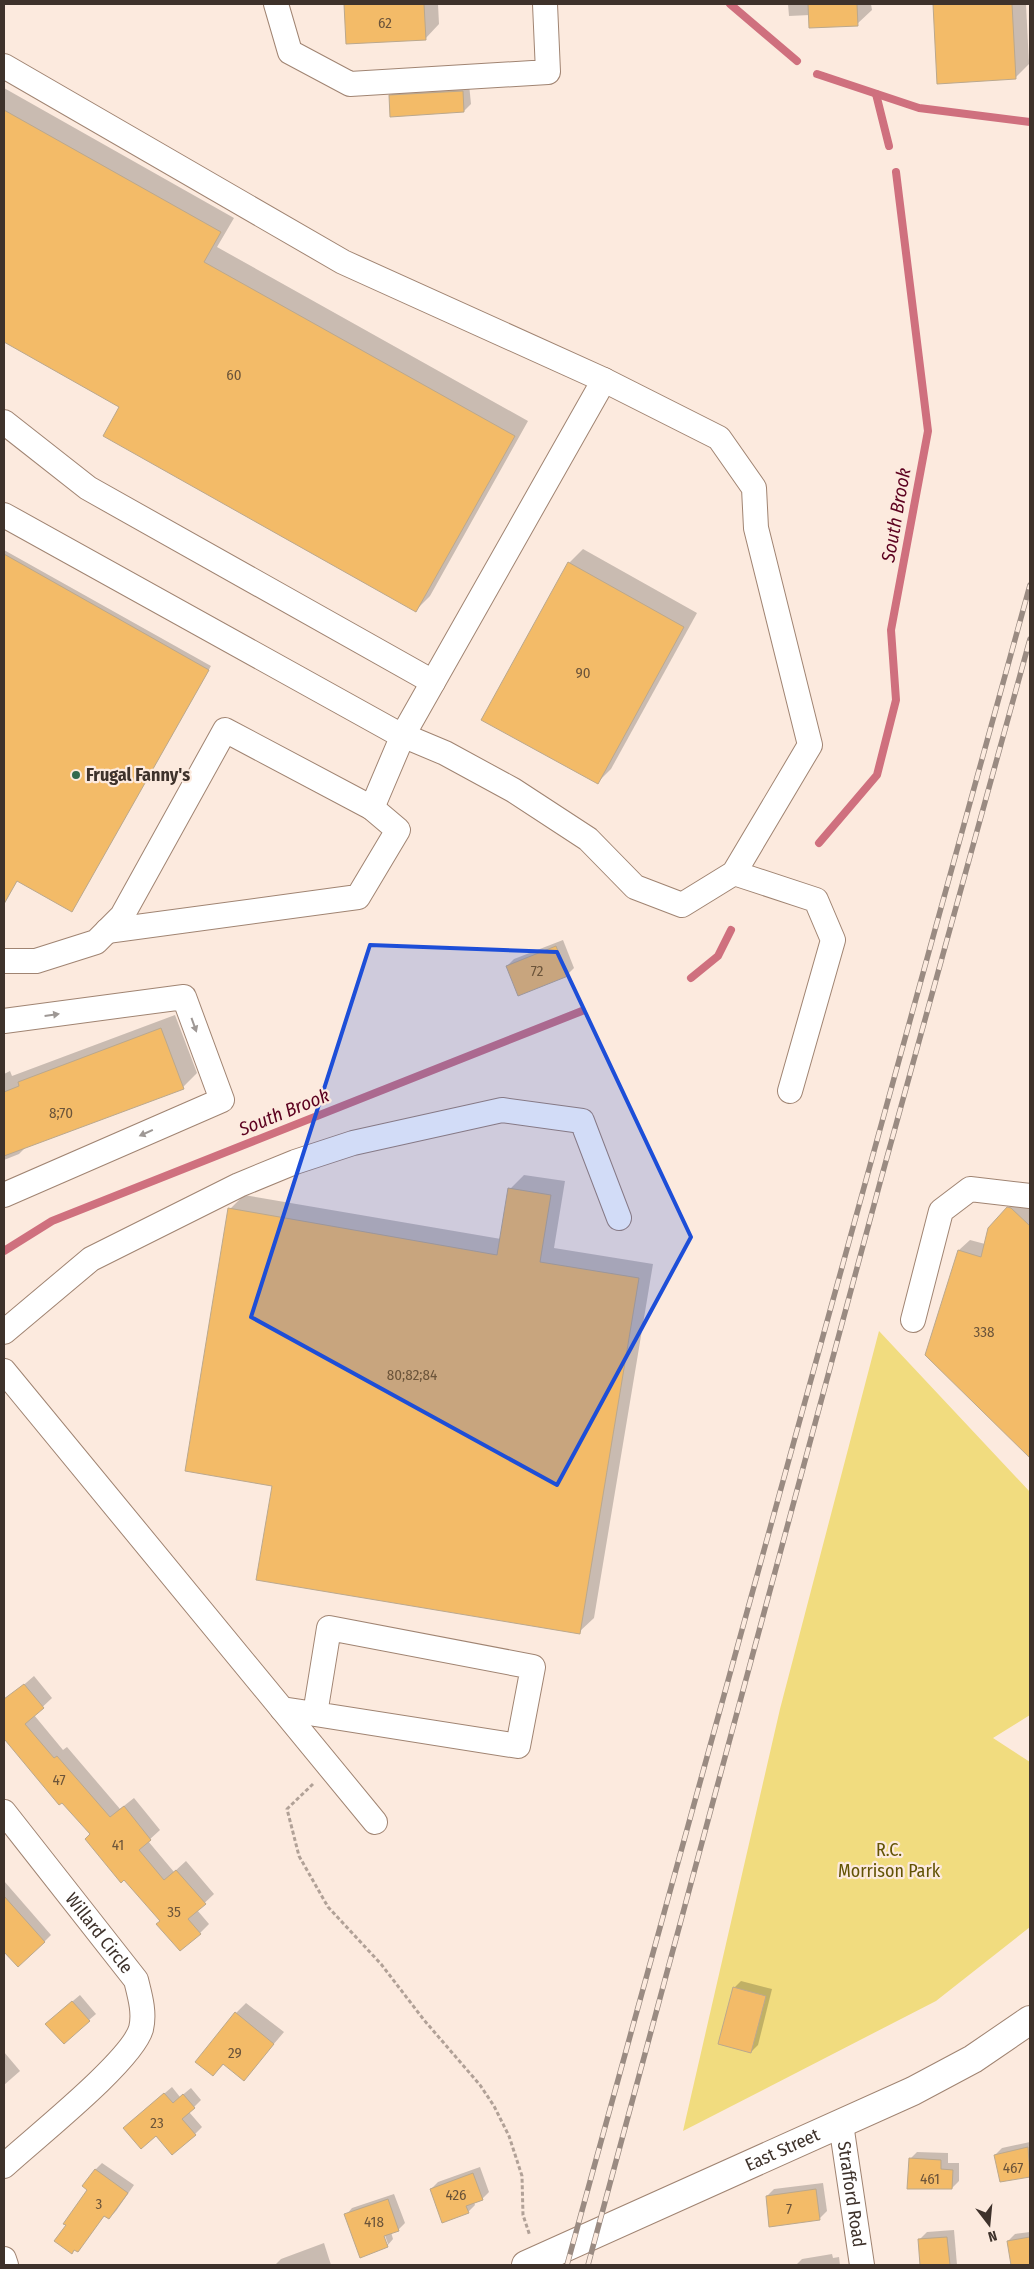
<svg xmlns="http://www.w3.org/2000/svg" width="1034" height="2269" viewBox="0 0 1034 2269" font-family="'Fira Sans Condensed',sans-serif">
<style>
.green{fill:#f1dc7f}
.shadow{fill:#0003;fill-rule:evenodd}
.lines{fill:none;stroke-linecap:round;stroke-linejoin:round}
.stream{stroke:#cf707e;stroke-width:8}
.building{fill:#f3bb68;stroke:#bba88d}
.minor-casing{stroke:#a08472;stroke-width:26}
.major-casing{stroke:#a08472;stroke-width:30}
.path{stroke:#b1a197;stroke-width:3;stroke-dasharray:4 2.5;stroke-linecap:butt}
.minor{stroke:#fff;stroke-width:24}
.major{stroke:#fff;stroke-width:28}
.rail-casing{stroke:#9a8b82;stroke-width:5.5}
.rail{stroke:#fceade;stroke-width:4;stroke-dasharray:11;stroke-linecap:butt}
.oneway{fill:#9e9895}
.marked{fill:#1d4ed8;fill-opacity:0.2;stroke:#1d4ed8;stroke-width:4;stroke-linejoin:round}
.poi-dot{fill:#33694f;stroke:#fceade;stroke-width:2}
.labels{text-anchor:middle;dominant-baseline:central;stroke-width:4.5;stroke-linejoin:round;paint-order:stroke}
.number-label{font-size:15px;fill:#6b543a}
.poi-label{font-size:18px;font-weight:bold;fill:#3e322b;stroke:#fceade;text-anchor:start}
.park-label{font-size:18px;fill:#625304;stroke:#fceade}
.street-label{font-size:18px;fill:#3e322b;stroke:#fceade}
.water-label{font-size:19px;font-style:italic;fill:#5c011f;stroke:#fceade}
</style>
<rect width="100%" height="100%" fill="#fceade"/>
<polygon class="green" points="879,1331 1030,1492 1030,1715 993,1738 1030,1762 1030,1927 936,2001 683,2131 780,1709"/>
<g class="shadow">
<polygon points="346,4 447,4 438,4 439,24 425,39 348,42"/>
<polygon points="788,4 871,4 872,10 857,24 810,15 789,16"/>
<polygon points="934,4 1026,4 1029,64 1015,78 938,82"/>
<polygon points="469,84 471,104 464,111 390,96 397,89"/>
<polygon points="4,88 234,218 217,247 528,421 430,596 416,610 121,407 4,341"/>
<polygon points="583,549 697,613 611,769 597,783 569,563"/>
<polygon points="4,550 211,666 72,911 17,880 4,904"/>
<polygon points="563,940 574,968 567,975 507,966 514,959"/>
<polygon points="175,1015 197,1073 183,1087 27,1146 19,1154 4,1160 4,1074 10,1071 12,1076"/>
<polygon points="524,1175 565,1181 554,1248 653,1264 594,1618 579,1632 274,1485 230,1209 244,1195 501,1239 510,1189"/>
<polygon points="1019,1197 1030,1205 1030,1456 927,1355 959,1250 970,1240 985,1244 989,1228"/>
<polygon points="34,1676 52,1698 34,1715 63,1750 67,1747 120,1809 134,1798 160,1830 148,1841 174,1872 186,1861 214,1894 197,1910 209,1924 200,1933 161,1921 91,1834 62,1801 59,1803 4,1737 4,1702"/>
<polygon points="4,1881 51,1935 44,1942 4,1952"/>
<polygon points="741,1981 772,1989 758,2045 751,2052 734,1988"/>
<polygon points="80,1995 96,2014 89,2020 54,2017"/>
<polygon points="246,2003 284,2032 244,2079 224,2064 213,2074 236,2013"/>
<polygon points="4,2052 20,2071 4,2085"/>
<polygon points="172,2087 180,2097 191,2088 201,2100 189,2112 202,2127 195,2134 132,2121"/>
<polygon points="1030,2142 1030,2175 1001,2180 995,2155 1002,2148"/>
<polygon points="917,2152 948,2153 948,2163 959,2163 959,2181 952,2188 910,2159"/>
<polygon points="102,2163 134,2185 116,2211 109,2218 105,2215 77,2251 75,2249 89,2190 95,2170"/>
<polygon points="480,2167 489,2192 482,2199 474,2202 475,2205 468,2212 431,2189 438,2182"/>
<polygon points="823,2183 827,2211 820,2218 770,2225 767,2196 774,2189"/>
<path d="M 394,2194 L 405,2223 L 398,2230 L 391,2232 L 393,2239 L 387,2246 L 346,2215 L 352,2208 ZM 383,2230 L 388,2244 L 385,2244 Z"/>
<polygon points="954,2230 957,2265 921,2265 920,2239 927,2232"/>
<polygon points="1030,2232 1030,2265 1012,2265 1008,2241 1015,2234"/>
<polygon points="324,2243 331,2265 275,2265 281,2259"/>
<polygon points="832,2254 833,2258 839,2257 840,2265 796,2265 802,2259"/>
</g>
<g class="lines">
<g class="stream">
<polyline points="730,4 797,61"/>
<polyline points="817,74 919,108 1030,122"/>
<polyline points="876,94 889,146"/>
<polyline points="819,843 877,775 896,700 891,630 928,431 896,172"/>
<polyline points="691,978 718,956 731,930"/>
<polyline points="4,1251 52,1221 582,1011"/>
</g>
</g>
<g class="building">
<polygon points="344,4 424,4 426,40 346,44"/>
<polygon points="808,4 857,4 858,26 809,28"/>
<polygon points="933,4 1012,4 1016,79 937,84"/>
<polygon points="463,91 464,112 390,117 389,95"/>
<polygon points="4,110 221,232 204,262 515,436 416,612 103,436 119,407 4,342"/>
<polygon points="4,554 209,670 72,912 17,881 4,904"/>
<polygon points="568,562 684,627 598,784 481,720"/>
<polygon points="556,946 568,976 518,996 506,966"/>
<polygon points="161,1028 184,1089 4,1156 4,1092 19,1086 18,1082"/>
<polygon points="508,1188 551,1195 540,1262 639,1278 580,1634 256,1580 272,1486 185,1471 228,1208 497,1255"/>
<polygon points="1007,1207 1011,1208 1030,1226 1030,1458 925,1355 958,1250 981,1257 988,1228"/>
<polygon points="24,1684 44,1708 25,1724 54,1758 57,1756 110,1817 124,1806 151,1840 139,1850 164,1880 176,1870 206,1904 188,1919 201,1934 180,1951 156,1924 160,1921 124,1880 121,1883 85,1839 90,1834 62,1803 59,1805 5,1740 4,1741 4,1699"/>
<polygon points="4,1896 45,1942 18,1967 4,1952"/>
<polygon points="733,1987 766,1996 751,2053 718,2044"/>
<polygon points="72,2001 90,2021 64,2044 45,2024"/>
<polygon points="235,2012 274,2044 244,2081 223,2064 213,2076 195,2062"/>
<polygon points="164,2093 173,2103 183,2094 195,2108 182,2119 196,2135 172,2155 156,2136 141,2149 123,2128"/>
<polygon points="1028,2147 1030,2177 1000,2182 994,2155"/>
<polygon points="909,2158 941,2160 941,2169 953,2170 952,2189 907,2189"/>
<polygon points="95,2169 128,2193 109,2219 104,2216 78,2252 74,2250 72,2254 54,2241 66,2225 63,2224 87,2190 82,2186"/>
<polygon points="473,2173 483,2200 466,2206 469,2213 442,2223 430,2189"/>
<polygon points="816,2189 820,2220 769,2227 766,2196"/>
<polygon points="388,2199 399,2231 384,2236 388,2247 360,2258 344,2214"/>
<polygon points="947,2237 950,2265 920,2265 918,2239"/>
<polygon points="1030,2237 1030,2265 1011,2265 1007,2241"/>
</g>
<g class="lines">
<g class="minor-casing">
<g id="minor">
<polyline points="276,4 290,52 350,84 548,72 545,4"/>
<polyline points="4,66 343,262 604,380 403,735 372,808 225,730 122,916 96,942 36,961 4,961"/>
<polyline points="4,422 88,488 433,682"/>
<polyline points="4,515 395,732 445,753 513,790 588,839 635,887 682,905 734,873 810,745 756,528 754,488 719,438 604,380"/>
<polyline points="734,873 816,900 833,940 790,1091"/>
<polyline points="107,931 358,897 398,830 372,808"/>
<polyline points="4,1021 184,997 222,1100 4,1195"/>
<polyline points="913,1320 941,1211 970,1189 1030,1196"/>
<polyline points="4,1332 91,1259 239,1185 295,1162 353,1143 502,1110 582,1121 619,1218"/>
<polyline points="4,1371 375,1822"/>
<polyline points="282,1709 315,1714 518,1746 533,1667 329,1628 315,1714"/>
<path id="s1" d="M 4,1812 L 136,1980 C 140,1996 145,2013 141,2029 C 131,2062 33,2139 4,2166"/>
<path id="s2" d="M 841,2124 L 862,2265"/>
<polyline points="4,2259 6,2265"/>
</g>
</g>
<g class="major-casing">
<g id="major">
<path id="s3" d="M 526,2265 L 913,2091 L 973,2059 L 1030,2020"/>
</g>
</g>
<polyline class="path" points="313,1784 287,1809 299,1856 328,1907 381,1964 424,2020 480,2085 494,2106 509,2136 522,2176 523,2215 530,2236"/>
<use href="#minor" class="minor"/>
<use href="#major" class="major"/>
<g class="rail-casing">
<g id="rail">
<polyline points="567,2265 1030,585"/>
<polyline points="588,2265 881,1179 1030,639"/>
</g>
</g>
<use href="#rail" class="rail"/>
</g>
<defs><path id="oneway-solid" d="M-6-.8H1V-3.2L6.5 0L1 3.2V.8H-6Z" transform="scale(1.25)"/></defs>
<g class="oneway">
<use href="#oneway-solid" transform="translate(52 1015) rotate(-8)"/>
<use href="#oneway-solid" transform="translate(194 1025) rotate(70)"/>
<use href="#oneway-solid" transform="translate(146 1133) rotate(156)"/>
</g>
<path class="marked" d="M 370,945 L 557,952 L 691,1237 L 557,1485 L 251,1317 Z"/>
<circle class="poi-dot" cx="76" cy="775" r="5"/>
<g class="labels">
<g class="number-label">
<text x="385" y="23">62</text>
<text x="234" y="375">60</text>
<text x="583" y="673">90</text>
<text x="537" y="971">72</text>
<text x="61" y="1113">8;70</text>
<text x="984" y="1332">338</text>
<text x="412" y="1375">80;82;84</text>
<text x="59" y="1780">47</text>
<text x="118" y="1845">41</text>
<text x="174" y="1912">35</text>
<text x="235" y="2053">29</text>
<text x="157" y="2123">23</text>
<text x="1013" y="2168">467</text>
<text x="930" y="2179">461</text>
<text x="456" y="2195">426</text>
<text x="99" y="2204">3</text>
<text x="789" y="2209">7</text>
<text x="374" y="2222">418</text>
</g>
<g class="poi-label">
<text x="86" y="775">Frugal Fanny's</text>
</g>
<g class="park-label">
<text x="889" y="1850">R.C.<tspan x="889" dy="21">Morrison Park</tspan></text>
</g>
<g class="street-label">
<text stroke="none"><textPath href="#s1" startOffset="154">Willard Circle</textPath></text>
<text stroke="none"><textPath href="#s3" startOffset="281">East Street</textPath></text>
<text stroke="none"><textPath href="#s2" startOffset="71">Strafford Road</textPath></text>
</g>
<g class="water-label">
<text transform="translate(896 515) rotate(-80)">South Brook</text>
<text transform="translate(284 1112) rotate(-22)">South Brook</text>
</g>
</g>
<rect width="1034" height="2269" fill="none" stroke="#3e322b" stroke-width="10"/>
<g transform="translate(989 2224) rotate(164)" stroke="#fceade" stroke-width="4" paint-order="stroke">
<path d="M0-4L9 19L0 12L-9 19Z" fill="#3e322b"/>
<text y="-8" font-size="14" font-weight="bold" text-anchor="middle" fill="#3e322b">N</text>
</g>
</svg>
